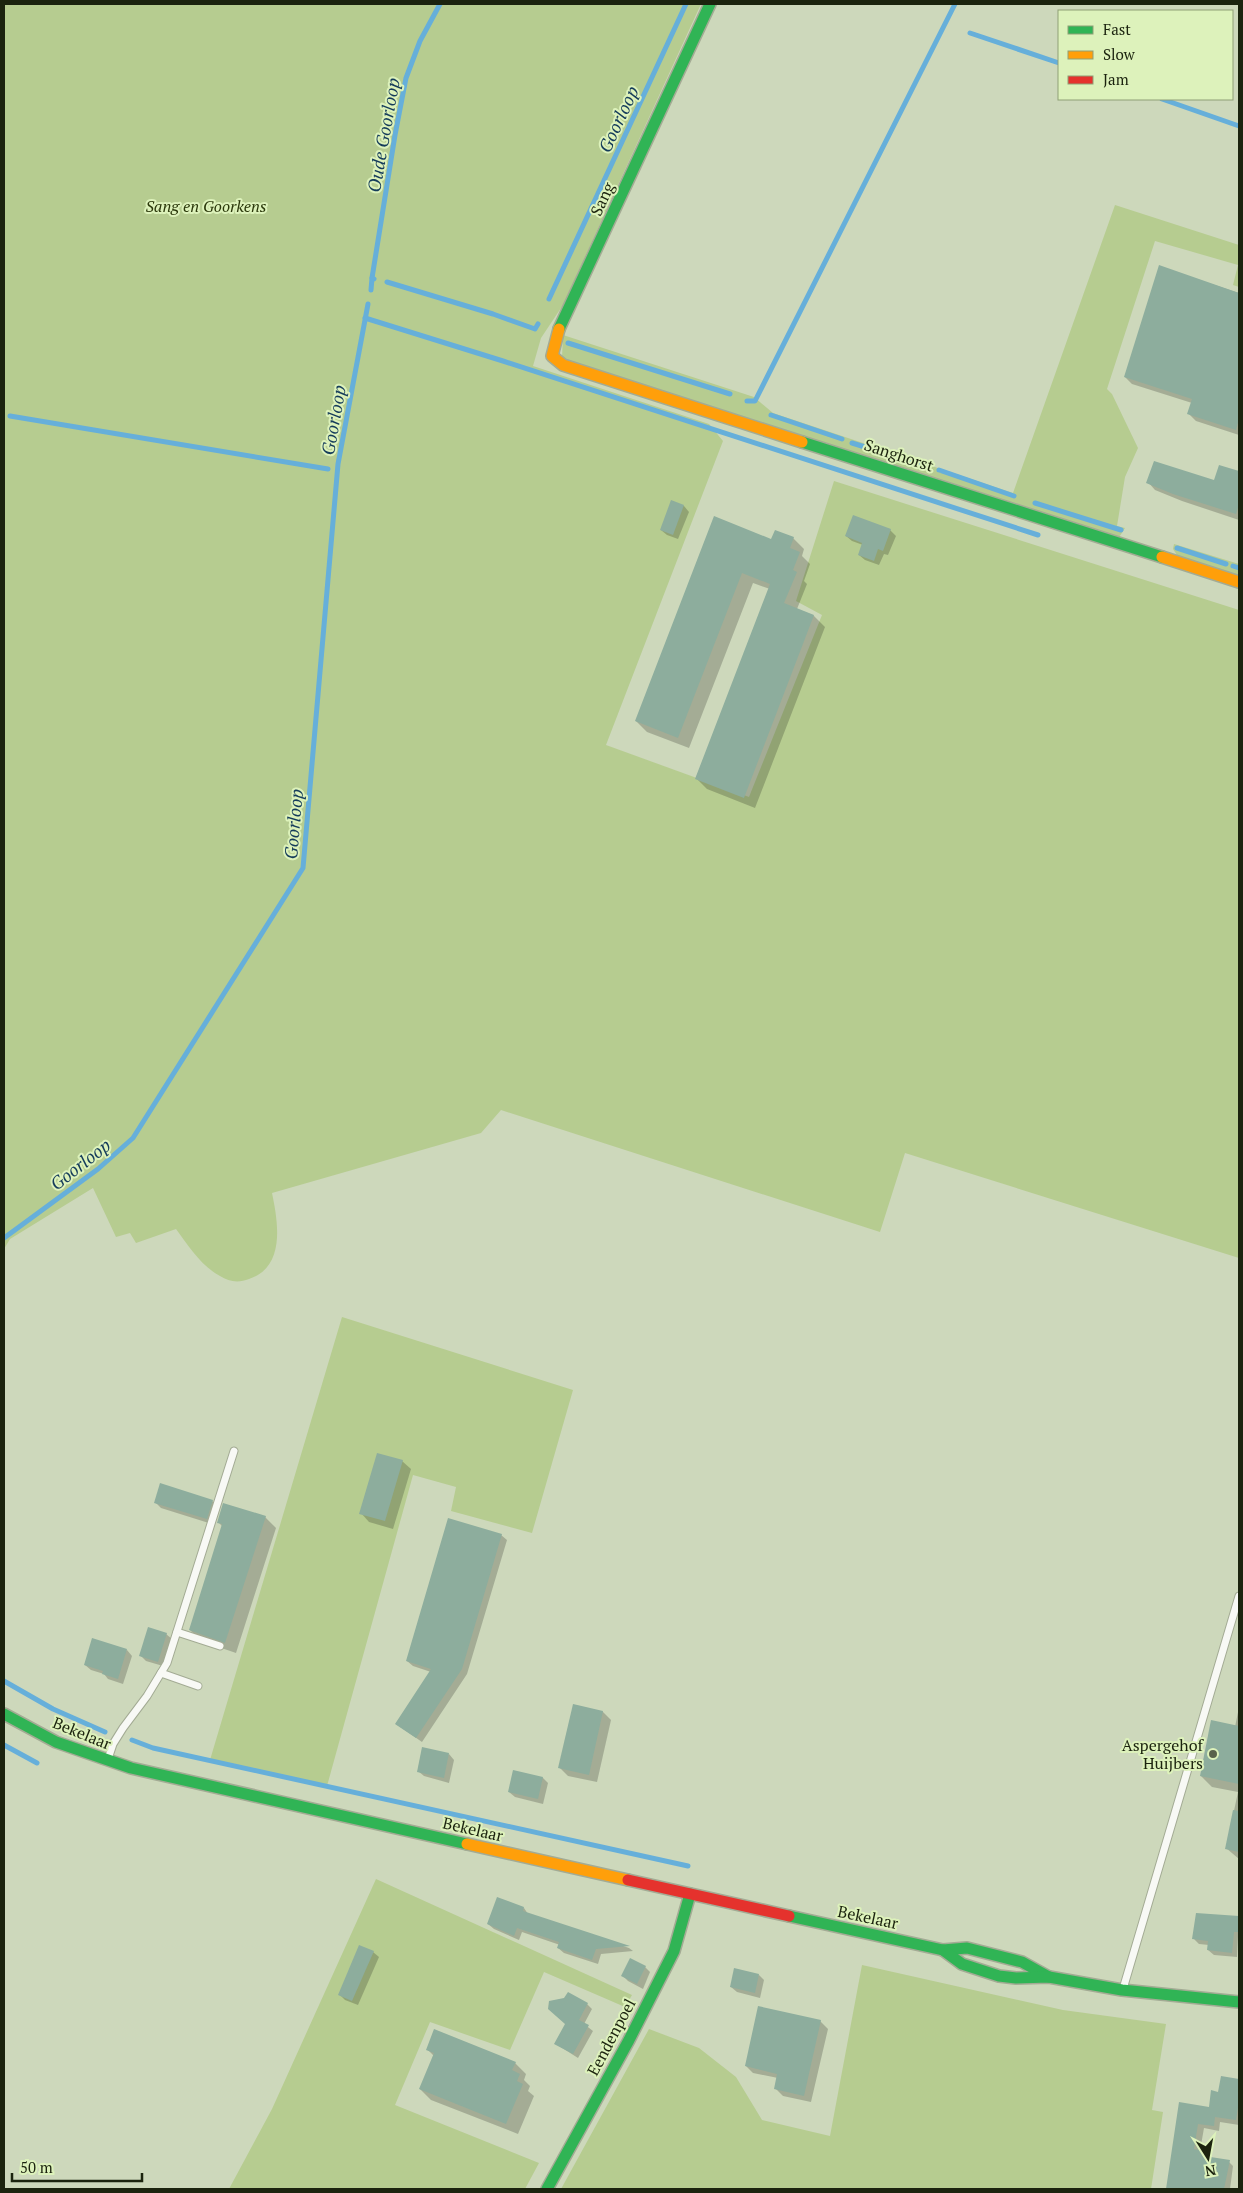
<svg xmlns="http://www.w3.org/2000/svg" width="1243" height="2193" viewBox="0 0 1243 2193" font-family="'PT Serif',serif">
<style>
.green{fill:#b6cc90}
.shadow{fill:#0003}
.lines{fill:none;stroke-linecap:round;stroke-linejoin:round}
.stream{stroke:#66afda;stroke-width:5}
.building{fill:#8dad9d}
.lane-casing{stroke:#a3ab94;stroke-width:9}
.fast-casing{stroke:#a3ab94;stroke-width:14}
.slow-casing{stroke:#a3ab94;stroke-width:14}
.jam-casing{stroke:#a3ab94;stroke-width:14}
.lane{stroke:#f8f9f5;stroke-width:7}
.fast{stroke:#30b455;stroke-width:11}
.slow{stroke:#ff9f0a;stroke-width:11}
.jam{stroke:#e5322d;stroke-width:11}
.poi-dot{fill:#59624b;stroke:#ddf2bb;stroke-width:2}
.labels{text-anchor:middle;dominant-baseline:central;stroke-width:4;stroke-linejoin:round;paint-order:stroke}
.street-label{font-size:16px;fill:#1b230e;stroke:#ddf2bb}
.park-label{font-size:16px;font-style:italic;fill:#2b380b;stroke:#ddf2bb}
.poi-label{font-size:16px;fill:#1b230e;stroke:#ddf2bb;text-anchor:end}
.water-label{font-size:18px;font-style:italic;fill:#153c5a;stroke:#ddf2bb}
</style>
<rect width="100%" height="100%" fill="#cdd8bb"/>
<g class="green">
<path d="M 4,4 L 701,4 L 563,305 L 541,338 L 533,366 L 709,424 L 723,441 L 606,745 L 749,797 L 822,615 L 796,601 L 834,481 L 1239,610 L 1239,1258 L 905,1153 L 880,1232 L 501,1110 L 481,1133 L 272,1193 C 278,1222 286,1267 249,1279 C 239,1283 229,1282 220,1276 C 201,1266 188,1245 176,1229 L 136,1243 L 130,1233 L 116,1237 L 93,1188 L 10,1239 L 4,1249 Z"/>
<polygon points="1115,205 1239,245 1239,287 1233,285 1238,265 1155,241 1107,389 1112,394 1138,448 1125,477 1117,526 1125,528 1118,539 562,358 563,335 754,397 773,413 1013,493"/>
<polygon points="1174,544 1239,564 1239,578 1179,558 1173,549"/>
<polygon points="342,1317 573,1390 532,1533 451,1511 456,1487 413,1475 327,1786 210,1760"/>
<polygon points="376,1879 632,1995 625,2007 544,1972 510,2050 430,2022 395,2105 539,2163 525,2189 229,2189 272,2109"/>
<polygon points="862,1965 1063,2010 1166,2024 1152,2110 1163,2112 1151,2189 561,2189 649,2029 699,2048 736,2077 762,2120 830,2136"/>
</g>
<g class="shadow">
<polygon points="1160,267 1239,293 1239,435 1196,421 1189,414 1192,403 1132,384 1125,377"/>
<polygon points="1220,466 1239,473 1239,520 1182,501 1155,490 1148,482 1215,482"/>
<polygon points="672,502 684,506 689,512 678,539 667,535 661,530"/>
<polygon points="714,518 772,540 793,538 804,549 802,556 810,564 804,581 807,584 797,609 814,616 825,627 755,808 707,789 696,778 770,589 753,583 689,748 647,732 636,721"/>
<polygon points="890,530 896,536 888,555 884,554 879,565 865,560 859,555 863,545 852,541 846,536"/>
<polygon points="402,1461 411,1469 393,1529 369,1522 361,1513"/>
<polygon points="212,1501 218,1506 212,1524 161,1508 155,1502"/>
<polygon points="265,1517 276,1528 236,1653 201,1641 190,1630 223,1527 218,1522"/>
<polygon points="501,1535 507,1540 467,1674 422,1742 396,1724 431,1672 413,1666 407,1661"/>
<polygon points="166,1634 172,1639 163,1666 146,1661 140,1655"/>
<polygon points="127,1650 132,1656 123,1684 108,1679 104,1674 91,1670 85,1665"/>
<polygon points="574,1705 603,1712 611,1720 597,1782 568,1776 560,1768"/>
<polygon points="1239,1707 1239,1859 1226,1848 1238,1792 1212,1787 1201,1776 1235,1727"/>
<polygon points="449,1754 454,1760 449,1783 424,1776 418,1771"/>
<polygon points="514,1771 543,1778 548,1783 543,1804 515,1797 509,1792"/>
<polygon points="524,1908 528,1914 629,1948 633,1951 601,1954 598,1964 564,1953 558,1948 560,1945 522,1932 519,1940 494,1929 488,1924"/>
<polygon points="1197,1914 1239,1917 1237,1957 1214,1955 1208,1950 1209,1945 1199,1944 1194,1939"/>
<polygon points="373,1952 379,1957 358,2005 345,2000 339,1994"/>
<polygon points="645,1967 650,1972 643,1989 628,1981 623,1976"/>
<polygon points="759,1975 764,1980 760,1998 737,1992 731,1987"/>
<polygon points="565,2000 587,2004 592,2009 584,2024 593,2031 578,2058 556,2044 567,2024"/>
<polygon points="820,2021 828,2029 811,2102 783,2096 775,2088 778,2078 753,2073 746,2066"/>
<polygon points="427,2049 515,2063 526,2074 524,2080 530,2086 528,2091 534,2096 518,2134 431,2100 420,2089 434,2056"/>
<polygon points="1222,2077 1239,2080 1239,2125 1220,2122 1219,2131 1204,2128 1200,2151 1204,2152 1210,2158 1228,2161 1233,2166 1230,2189 1167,2189 1180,2104 1210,2109 1219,2093"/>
</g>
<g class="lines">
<g class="stream">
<polyline points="970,33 1059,63"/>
<polyline points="1162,99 1239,126"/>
<polyline points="372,278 395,135 406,78 420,41 440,4"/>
<polyline points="387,282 493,314 535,329 538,324"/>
<polyline points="371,290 372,278 374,279"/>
<polyline points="549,299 686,4"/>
<polyline points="365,318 503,361 1038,535"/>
<polyline points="568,343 730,394"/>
<polyline points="747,401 755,401 955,4"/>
<polyline points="771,415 842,439"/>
<polyline points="10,416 328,469"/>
<polyline points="852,443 923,465"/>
<polyline points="939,470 1014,496"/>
<polyline points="1035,503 1121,530"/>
<polyline points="1177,548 1226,564"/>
<polyline points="1233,566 1239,568"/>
<polyline points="4,1238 98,1169 133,1138 303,868 338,464 368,304"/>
<polyline points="4,1681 53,1709 105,1732"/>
<polyline points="132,1740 153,1748 688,1866"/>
<polyline points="4,1745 37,1763"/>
</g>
</g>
<g class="building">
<polygon points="1159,265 1239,293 1239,419 1236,430 1187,414 1192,399 1124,377"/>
<polygon points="1154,461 1214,480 1219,465 1239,471 1239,504 1236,514 1173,494 1146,483"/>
<polygon points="671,500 684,505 673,535 660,530"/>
<polygon points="853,515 891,529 883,551 878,549 874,561 858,555 862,543 845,536"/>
<polygon points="714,516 771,539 775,530 794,537 790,548 800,552 793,570 797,572 784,603 814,615 744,798 695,779 770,584 742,573 678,738 635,721"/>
<polygon points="377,1453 403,1460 385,1521 359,1514"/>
<polygon points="160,1483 213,1500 207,1519 154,1503"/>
<polygon points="223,1503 266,1516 225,1643 189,1630 222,1524 217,1523"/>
<polygon points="448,1518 502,1534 462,1669 416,1738 395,1724 431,1669 406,1661"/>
<polygon points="148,1627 167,1633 158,1662 139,1656"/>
<polygon points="92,1638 127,1649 118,1679 102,1674 103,1671 84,1665"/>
<polygon points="573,1704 603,1711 589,1775 558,1768"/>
<polygon points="1211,1720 1239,1726 1239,1784 1200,1776"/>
<polygon points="422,1747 449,1753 444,1778 417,1772"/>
<polygon points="513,1770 543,1777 538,1799 508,1792"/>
<polygon points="1233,1810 1239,1811 1239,1852 1225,1849"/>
<polygon points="497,1897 524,1907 523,1911 630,1946 596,1949 592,1960 557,1948 559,1942 517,1928 514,1936 487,1924"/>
<polygon points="1196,1913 1239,1916 1239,1932 1234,1932 1232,1953 1207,1950 1208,1941 1192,1939"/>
<polygon points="359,1945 374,1951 352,2001 338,1995"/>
<polygon points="630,1958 646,1966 637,1984 621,1976"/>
<polygon points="734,1968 759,1974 755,1993 730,1987"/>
<polygon points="568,1992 588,2003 579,2020 589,2025 573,2054 554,2044 565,2024 548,2009 549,2001 564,1998"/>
<polygon points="758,2006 821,2020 804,2096 774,2089 777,2074 745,2066"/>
<polygon points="434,2029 516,2062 512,2070 520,2074 517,2081 523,2084 506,2124 419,2089 434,2053 426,2050"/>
<polygon points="1221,2076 1239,2079 1239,2101 1236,2120 1215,2117 1214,2126 1198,2124 1194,2149 1205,2151 1204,2156 1230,2160 1224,2189 1166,2189 1179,2102 1209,2107 1211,2090 1218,2092"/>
</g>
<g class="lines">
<g class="lane-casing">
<g id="lane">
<polyline points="177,1632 220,1646"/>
<polyline points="161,1673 198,1686"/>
<polyline points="108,1759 113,1744 123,1728 147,1696 167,1663 234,1451"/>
<polyline points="1123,1989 1239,1596"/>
</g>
</g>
<g class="fast-casing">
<g id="fast">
<polyline points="559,329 710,4"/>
<polyline points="802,442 1162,557"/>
<polyline points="4,1714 56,1742 131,1768 467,1844"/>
<polyline points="789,1916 943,1950 967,1948 1022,1962 1049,1977"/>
<polyline points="943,1950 962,1964 999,1976 1016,1978 1049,1977 1122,1990 1239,2002"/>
<polyline points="547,2189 629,2040 674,1951 690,1894"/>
</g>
</g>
<g class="slow-casing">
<g id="slow">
<polyline points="559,329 552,356 563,365 802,442"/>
<polyline points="1162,557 1239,582"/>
<polyline points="467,1844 628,1880"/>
</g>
</g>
<g class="jam-casing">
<polyline id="jam" points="628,1880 789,1916"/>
</g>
<use href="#lane" class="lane"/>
<use href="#fast" class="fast"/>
<use href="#slow" class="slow"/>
<use href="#jam" class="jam"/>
</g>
<circle class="poi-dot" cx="1213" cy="1754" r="5"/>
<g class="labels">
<g class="street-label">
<text transform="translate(602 199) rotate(-65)">Sang</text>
<text transform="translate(899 455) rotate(18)">Sanghorst</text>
<text transform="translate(82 1733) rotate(22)">Bekelaar</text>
<text transform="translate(473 1829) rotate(13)">Bekelaar</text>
<text transform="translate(868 1917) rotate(12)">Bekelaar</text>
<text transform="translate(611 2037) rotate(-62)">Eendenpoel</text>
</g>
<g class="park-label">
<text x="206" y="206">Sang en Goorkens</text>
</g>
<g class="poi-label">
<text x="1203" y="1745">Aspergehof<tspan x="1203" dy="18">Huijbers</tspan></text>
</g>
<g class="water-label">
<text transform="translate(618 119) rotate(-65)">Goorloop</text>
<text transform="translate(383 135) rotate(-80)">Oude Goorloop</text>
<text transform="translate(333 420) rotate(-80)">Goorloop</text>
<text transform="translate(293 824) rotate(-85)">Goorloop</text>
<text transform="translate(80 1164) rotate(-38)">Goorloop</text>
</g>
</g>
<rect width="1243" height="2193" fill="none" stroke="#1b230e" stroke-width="10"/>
<rect x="1058" y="10" width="175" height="90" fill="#ddf2bb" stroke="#8f9f76"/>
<rect x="1068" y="26" width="25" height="8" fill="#30b455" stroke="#8f9f76"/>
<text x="1103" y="35" font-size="15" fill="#1b230e">Fast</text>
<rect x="1068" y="51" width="25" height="8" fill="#ff9f0a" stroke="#8f9f76"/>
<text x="1103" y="60" font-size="15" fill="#1b230e">Slow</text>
<rect x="1068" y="76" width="25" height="8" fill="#e5322d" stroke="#8f9f76"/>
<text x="1103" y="85" font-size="15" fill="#1b230e">Jam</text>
<g transform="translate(1208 2158) rotate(169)" stroke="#ddf2bb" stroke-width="4" paint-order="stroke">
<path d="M0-4L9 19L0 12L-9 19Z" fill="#1b230e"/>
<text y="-8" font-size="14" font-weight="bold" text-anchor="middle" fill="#1b230e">N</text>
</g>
<path d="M12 2173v8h130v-8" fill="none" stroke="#1b230e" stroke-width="2.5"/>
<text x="20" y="2173" font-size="15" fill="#1b230e" stroke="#ddf2bb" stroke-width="4" paint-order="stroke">50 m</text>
</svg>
